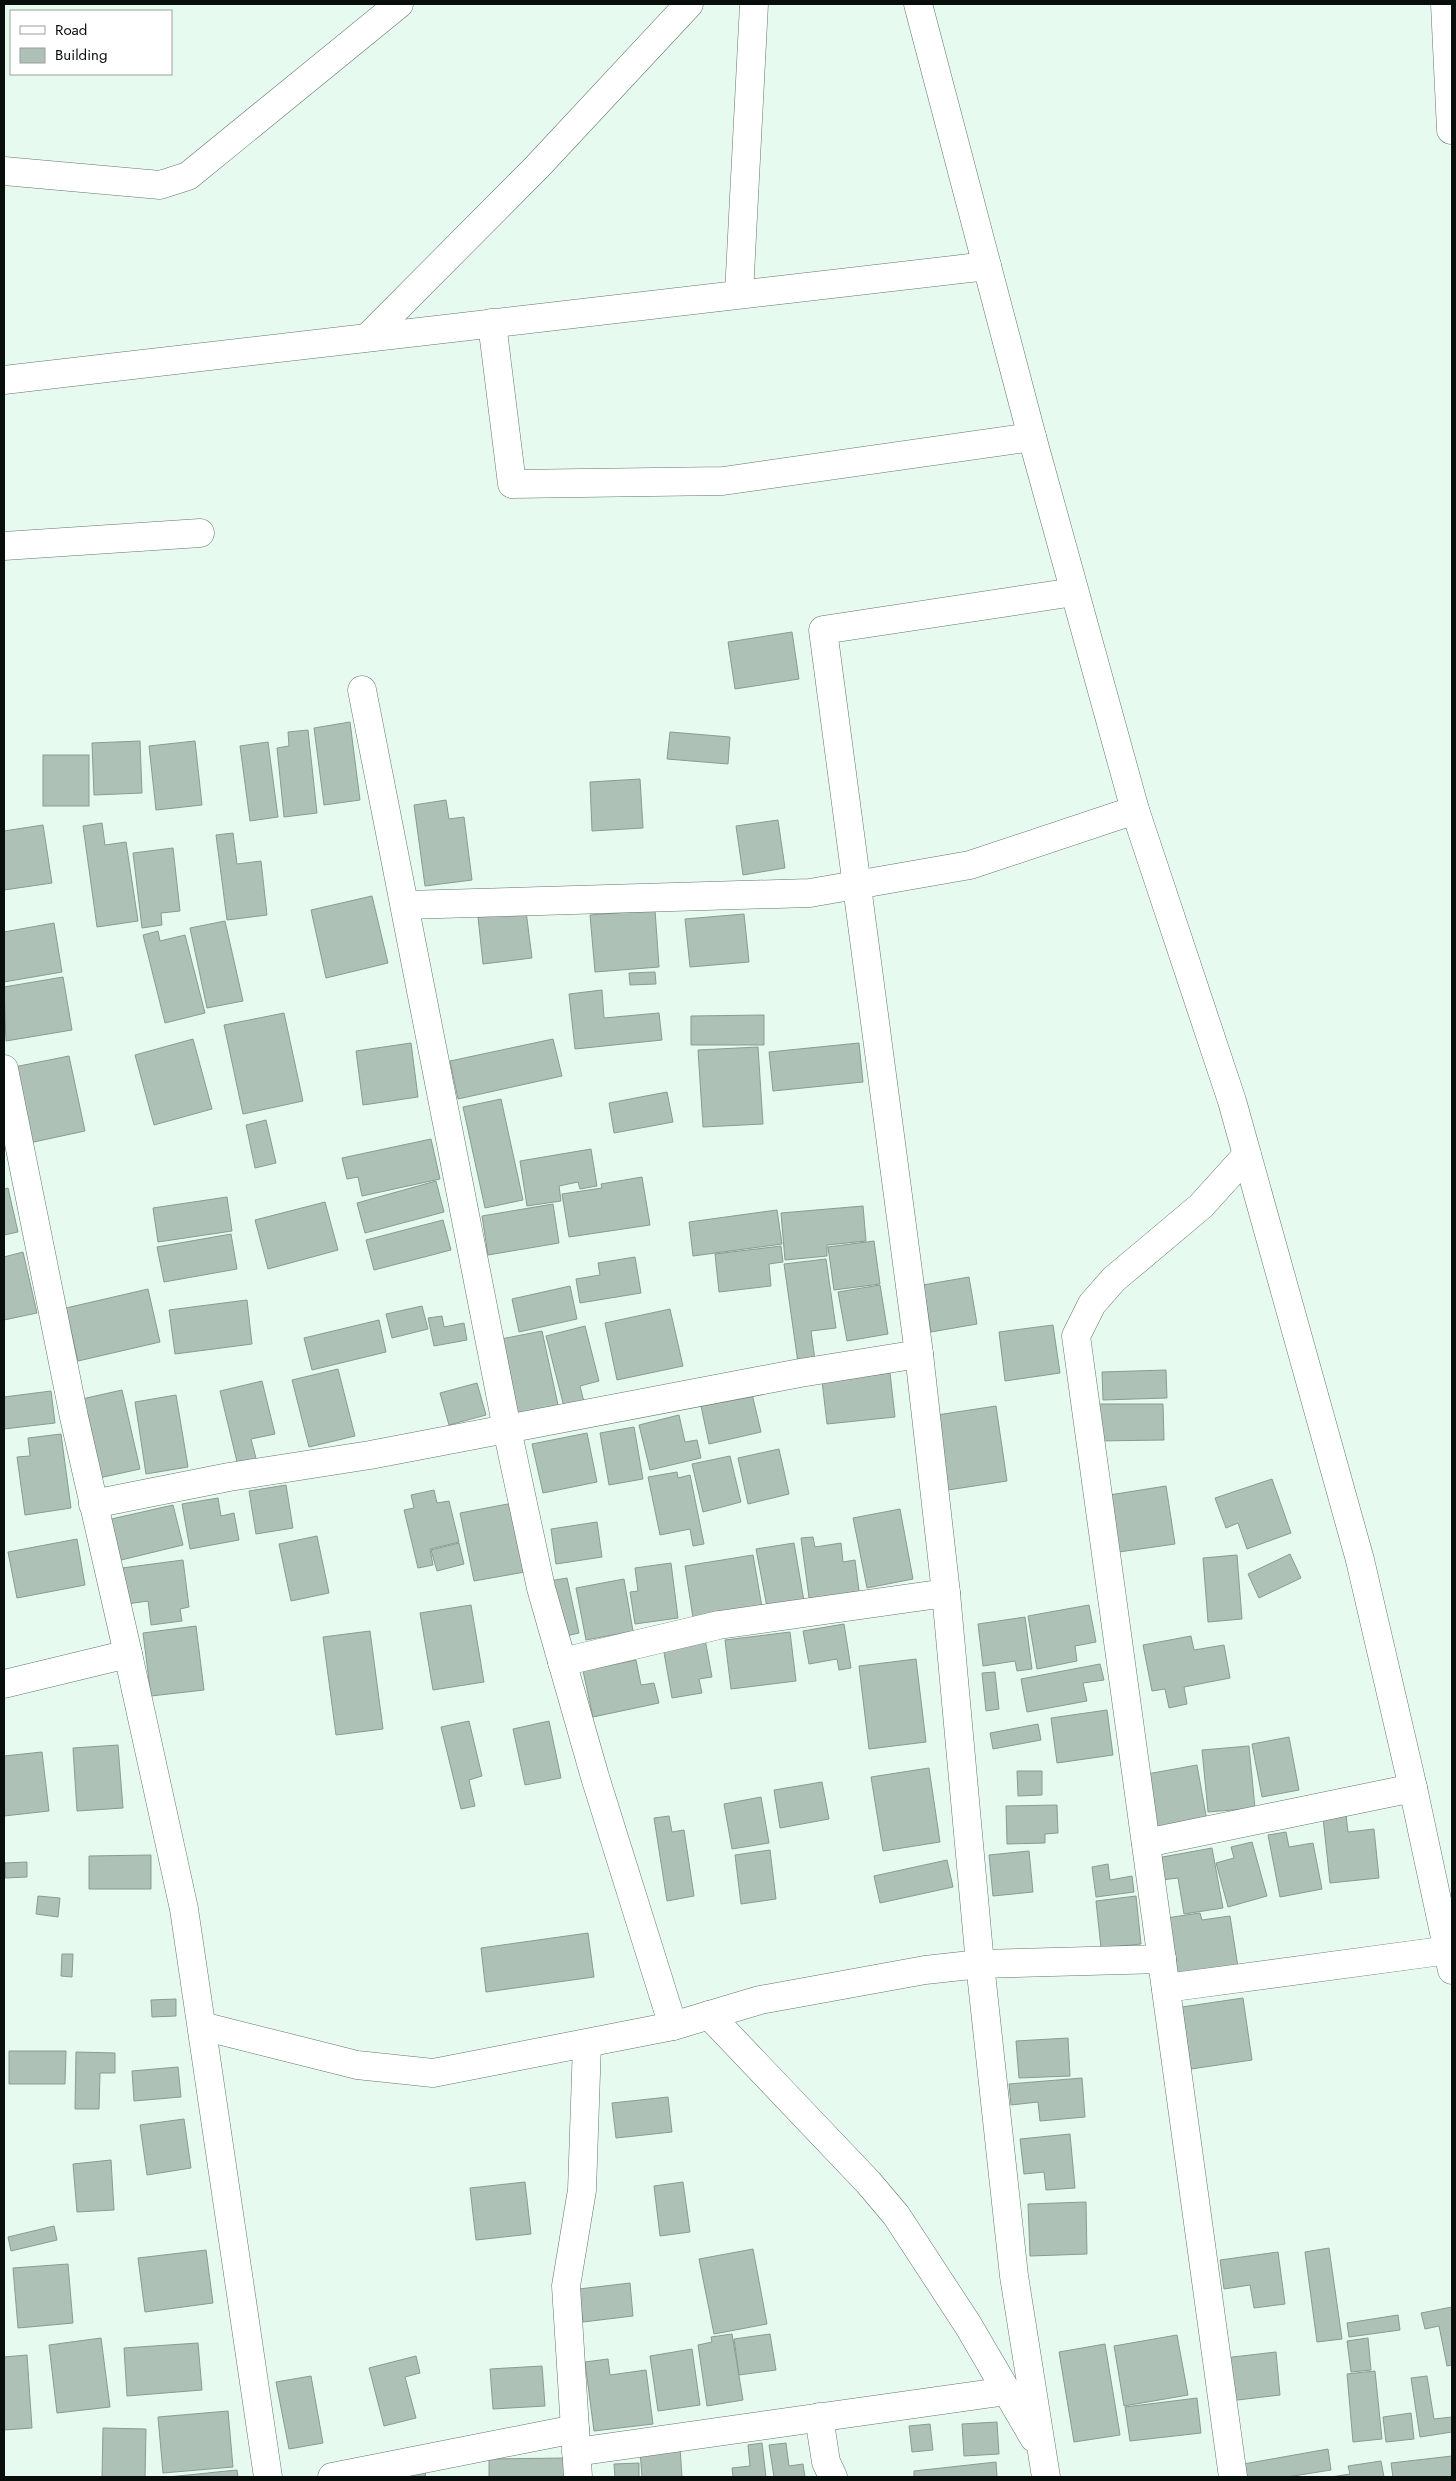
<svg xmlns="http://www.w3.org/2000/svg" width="1456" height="2481" viewBox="0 0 1456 2481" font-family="Jost,sans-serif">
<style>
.building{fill:#aec1b6;stroke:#8a9c92}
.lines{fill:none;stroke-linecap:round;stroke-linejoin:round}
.minor-casing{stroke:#64766c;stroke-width:29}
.minor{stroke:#fff;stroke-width:28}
</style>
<rect width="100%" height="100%" fill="#e6faef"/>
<g class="building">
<polygon points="792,632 799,679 735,689 728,642"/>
<polygon points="350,722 360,800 324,805 314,728"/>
<polygon points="308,730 317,813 284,817 277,748 289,746 288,732"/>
<polygon points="670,732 730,737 728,764 667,759"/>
<polygon points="140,741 142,793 94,795 92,743"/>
<polygon points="195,741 202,805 156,810 149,746"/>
<polygon points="268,742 278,817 250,821 240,746"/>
<rect x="43" y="755" width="46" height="51"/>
<polygon points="640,779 643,828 592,831 590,782"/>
<polygon points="446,800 449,819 464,817 472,880 425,886 414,805"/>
<polygon points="778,820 785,868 743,875 736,826"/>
<polygon points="102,823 105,845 126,842 138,921 97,927 83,826"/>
<polygon points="43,825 52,883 4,890 4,831"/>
<polygon points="233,833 237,864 261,861 267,915 227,920 216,835"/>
<polygon points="173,848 180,911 161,913 162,925 142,928 133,853"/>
<polygon points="372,896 388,963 326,978 311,910"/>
<polygon points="655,910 659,967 595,972 590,915"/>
<polygon points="526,911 532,958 483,964 478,917"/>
<polygon points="744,914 749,962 690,967 685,919"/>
<polygon points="225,921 243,1001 207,1008 190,928"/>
<polygon points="54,923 62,972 4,982 4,932"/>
<polygon points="158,931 160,941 185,935 205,1013 165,1023 143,935"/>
<polygon points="655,972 656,984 630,985 629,973"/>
<polygon points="63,977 72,1030 6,1041 4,987"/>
<polygon points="602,990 604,1018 659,1013 662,1040 575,1049 569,994"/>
<polygon points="284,1013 303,1101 243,1114 224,1025"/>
<polygon points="764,1015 764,1045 691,1045 691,1016"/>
<polygon points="193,1039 212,1109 154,1125 135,1055"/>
<polygon points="553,1039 562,1076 458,1099 450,1061"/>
<polygon points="411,1043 418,1097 363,1105 356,1051"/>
<polygon points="859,1043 863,1082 773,1091 769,1052"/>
<polygon points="758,1047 763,1124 703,1127 698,1050"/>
<polygon points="69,1056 85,1131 29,1143 14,1067"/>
<polygon points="667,1092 673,1122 614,1133 609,1103"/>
<polygon points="501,1099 523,1200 485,1208 463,1107"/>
<polygon points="266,1120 276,1163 255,1168 246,1125"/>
<polygon points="431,1139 440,1179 362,1196 358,1177 347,1179 342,1158"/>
<polygon points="591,1149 597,1186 580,1189 578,1182 559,1186 561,1201 527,1206 520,1161"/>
<polygon points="642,1177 650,1225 569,1237 562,1194 602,1188 601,1184"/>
<polygon points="436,1181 444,1212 365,1233 357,1203"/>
<polygon points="8,1188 18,1232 4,1235 4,1189"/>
<polygon points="227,1197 232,1231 158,1242 153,1208"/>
<polygon points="325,1202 338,1250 268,1269 255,1220"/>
<polygon points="553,1204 559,1243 488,1255 482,1216"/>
<polygon points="863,1206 866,1241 827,1245 827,1256 785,1260 781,1213"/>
<polygon points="777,1210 782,1244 693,1256 689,1222"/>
<polygon points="443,1220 451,1250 374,1270 366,1240"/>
<polygon points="231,1234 237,1269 164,1282 157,1247"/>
<polygon points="874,1241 880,1284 834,1290 828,1247"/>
<polygon points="781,1246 783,1262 769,1264 771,1286 719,1292 715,1254"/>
<polygon points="23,1252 37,1313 4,1320 4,1257"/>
<polygon points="635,1257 641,1293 580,1303 576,1279 600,1275 598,1263"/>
<polygon points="826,1259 836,1328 811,1331 815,1360 798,1363 784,1264"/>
<polygon points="969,1277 977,1324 931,1332 923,1285"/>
<polygon points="880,1285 888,1334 847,1341 838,1292"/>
<polygon points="570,1286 577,1319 519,1332 512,1299"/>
<polygon points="148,1289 160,1342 78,1361 66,1308"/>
<polygon points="247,1300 252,1344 175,1354 169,1310"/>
<polygon points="422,1306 428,1329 392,1338 386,1314"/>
<polygon points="670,1309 683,1366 617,1380 605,1323"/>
<polygon points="442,1316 444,1327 464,1323 467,1340 434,1346 428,1318"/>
<polygon points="379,1320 386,1352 312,1370 304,1338"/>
<polygon points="1053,1325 1060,1373 1005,1381 999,1332"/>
<polygon points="585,1326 599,1381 580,1386 584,1402 564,1407 546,1336"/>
<polygon points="542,1331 558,1405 516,1414 501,1339"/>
<polygon points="338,1369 355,1436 309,1447 292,1380"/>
<polygon points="1166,1370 1167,1398 1103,1400 1102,1372"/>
<polygon points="890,1373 895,1417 827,1424 822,1381"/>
<polygon points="262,1381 275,1434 251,1439 257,1462 238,1466 220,1391"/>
<polygon points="477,1383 486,1415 449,1425 440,1393"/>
<polygon points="122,1390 140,1469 99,1478 82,1399"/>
<polygon points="51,1391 55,1423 4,1429 4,1397"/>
<polygon points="752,1394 761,1432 709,1444 701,1406"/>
<polygon points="176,1395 188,1467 146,1474 135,1402"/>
<polygon points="1096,1404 1163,1404 1164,1440 1096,1441"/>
<polygon points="996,1406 1007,1481 948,1490 937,1415"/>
<polygon points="679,1415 685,1442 697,1440 701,1458 650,1470 639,1425"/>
<polygon points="634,1427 643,1479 609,1485 600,1433"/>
<polygon points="587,1433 597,1482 543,1493 532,1444"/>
<polygon points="61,1434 71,1508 25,1515 17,1457 30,1456 28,1438"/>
<polygon points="779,1449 789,1494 748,1504 738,1458"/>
<polygon points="730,1456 741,1502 703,1512 692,1464"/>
<polygon points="677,1472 678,1478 690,1475 704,1544 693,1546 690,1529 660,1535 648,1477"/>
<polygon points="1272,1479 1291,1533 1247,1549 1238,1523 1226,1528 1215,1498"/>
<polygon points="286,1485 293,1528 256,1534 249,1491"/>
<polygon points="1166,1486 1175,1544 1112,1553 1103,1496"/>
<polygon points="434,1490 437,1503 449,1501 459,1542 430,1549 433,1565 418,1568 404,1510 414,1508 411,1495"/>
<polygon points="218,1498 221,1516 234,1513 239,1540 190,1549 182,1504"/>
<polygon points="513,1503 525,1572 474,1581 460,1513"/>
<polygon points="173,1505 183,1545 117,1561 107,1520"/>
<polygon points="900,1509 913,1579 867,1588 853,1518"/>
<polygon points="597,1522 602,1557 556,1564 551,1529"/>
<polygon points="317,1536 329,1593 291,1601 279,1544"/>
<polygon points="813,1537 815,1547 841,1543 843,1562 855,1560 860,1598 810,1605 801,1538"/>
<polygon points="77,1539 85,1585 17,1598 8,1552"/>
<polygon points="459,1543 464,1564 437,1571 431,1550"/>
<polygon points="794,1543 804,1601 767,1607 756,1549"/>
<polygon points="1290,1554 1301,1578 1259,1598 1248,1574"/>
<polygon points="753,1555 762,1607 693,1618 685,1566"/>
<polygon points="1237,1555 1242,1619 1208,1622 1203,1558"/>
<polygon points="183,1560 189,1607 180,1609 182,1621 151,1625 148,1601 127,1604 122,1568"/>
<polygon points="671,1563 678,1618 635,1624 630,1592 638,1591 635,1568"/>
<polygon points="567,1578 579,1633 562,1637 549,1581"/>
<polygon points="624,1579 633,1631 586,1640 576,1588"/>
<polygon points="471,1605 484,1682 433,1690 420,1613"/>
<polygon points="1089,1605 1096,1642 1075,1646 1077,1661 1037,1669 1028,1616"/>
<polygon points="1025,1617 1032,1669 1017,1671 1015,1661 983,1666 978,1624"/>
<polygon points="844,1624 851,1668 839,1670 837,1659 809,1664 803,1631"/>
<polygon points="196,1626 204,1690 151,1696 143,1633"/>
<polygon points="370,1631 383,1729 336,1735 323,1637"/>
<polygon points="790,1632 796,1681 731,1689 725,1640"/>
<polygon points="1191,1636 1194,1650 1224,1645 1230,1678 1184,1687 1187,1704 1169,1708 1165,1689 1152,1691 1143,1645"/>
<polygon points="705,1639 712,1677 699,1679 702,1693 672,1698 663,1647"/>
<polygon points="916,1659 926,1742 869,1749 859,1666"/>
<polygon points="636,1660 641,1685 654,1683 659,1703 593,1717 583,1671"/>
<polygon points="1100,1664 1104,1680 1083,1683 1087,1701 1027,1712 1021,1679"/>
<polygon points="995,1672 999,1709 986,1711 982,1673"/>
<polygon points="1107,1710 1113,1755 1057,1763 1051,1718"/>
<polygon points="469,1721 482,1776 469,1780 475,1806 461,1809 441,1727"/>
<polygon points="549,1721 561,1778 525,1785 513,1729"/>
<polygon points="1038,1724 1041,1740 993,1749 990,1733"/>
<polygon points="1289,1737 1299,1790 1262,1797 1252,1744"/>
<polygon points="118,1745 123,1808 77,1811 73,1748"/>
<polygon points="1249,1746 1255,1808 1208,1812 1202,1750"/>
<polygon points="42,1752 49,1811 4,1816 4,1756"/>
<polygon points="1197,1765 1207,1821 1157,1830 1147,1774"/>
<polygon points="929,1768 940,1842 883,1851 871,1777"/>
<polygon points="1017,1771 1042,1771 1042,1795 1018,1796"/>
<polygon points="822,1782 829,1819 780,1828 774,1790"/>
<polygon points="761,1797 769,1843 732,1849 724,1804"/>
<polygon points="1057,1805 1058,1833 1045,1834 1045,1843 1007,1844 1006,1806"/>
<polygon points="1346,1815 1348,1832 1374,1829 1379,1878 1330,1883 1323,1818"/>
<polygon points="669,1816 672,1832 684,1830 694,1896 667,1901 654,1818"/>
<polygon points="1286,1832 1289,1847 1313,1843 1322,1889 1280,1897 1268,1835"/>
<polygon points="1252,1842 1267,1896 1228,1907 1216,1863 1234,1858 1231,1847"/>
<polygon points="1212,1848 1223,1908 1184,1914 1178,1878 1161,1880 1157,1858"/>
<polygon points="770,1850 776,1899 741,1904 735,1855"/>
<polygon points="1029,1851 1033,1892 993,1896 989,1855"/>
<polygon points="151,1855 151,1889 89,1889 89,1856"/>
<polygon points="947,1860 953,1887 880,1903 874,1876"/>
<polygon points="27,1862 27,1877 5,1878 5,1863"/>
<polygon points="1108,1864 1110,1880 1132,1876 1134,1892 1096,1897 1092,1867"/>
<polygon points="38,1896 60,1898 58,1917 36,1914"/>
<polygon points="1136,1896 1141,1944 1101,1948 1096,1901"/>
<polygon points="1200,1913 1202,1920 1230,1916 1238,1967 1175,1977 1166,1918"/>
<polygon points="588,1933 594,1977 486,1992 481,1948"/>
<polygon points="62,1954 73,1954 72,1977 61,1976"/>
<polygon points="1243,1998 1252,2060 1191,2069 1182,2007"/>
<polygon points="176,1999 176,2016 152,2017 151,2000"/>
<polygon points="1068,2038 1070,2076 1019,2078 1016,2041"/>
<polygon points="9,2051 66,2051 65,2084 9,2084"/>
<polygon points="76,2052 115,2053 115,2073 100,2073 99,2109 75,2109"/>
<polygon points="178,2067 181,2097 134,2101 132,2071"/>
<polygon points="1082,2078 1085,2117 1040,2121 1038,2102 1011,2105 1009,2084"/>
<polygon points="668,2097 672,2132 616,2138 612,2103"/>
<polygon points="184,2119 191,2168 147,2175 140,2125"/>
<polygon points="1070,2134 1075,2188 1046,2190 1044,2172 1024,2174 1020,2139"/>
<polygon points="111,2160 114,2210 77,2212 73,2164"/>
<polygon points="525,2182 531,2234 476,2240 470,2188"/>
<polygon points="683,2182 690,2232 660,2236 654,2186"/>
<polygon points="1086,2202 1087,2254 1030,2256 1028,2204"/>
<polygon points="54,2226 57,2240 11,2251 8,2237"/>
<polygon points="1329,2248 1342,2339 1317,2342 1305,2252"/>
<polygon points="753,2249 767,2324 714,2334 699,2259"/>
<polygon points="206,2250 213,2303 145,2312 138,2258"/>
<polygon points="1278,2252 1285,2304 1254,2308 1250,2285 1224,2289 1220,2260"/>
<polygon points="68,2264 73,2323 18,2328 13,2268"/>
<polygon points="630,2283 633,2316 583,2322 579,2289"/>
<polygon points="1452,2307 1452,2365 1447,2366 1439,2326 1425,2329 1421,2313"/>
<polygon points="1398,2315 1400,2330 1349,2337 1347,2323"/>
<polygon points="732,2334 743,2400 707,2406 698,2345 712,2342 711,2337"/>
<polygon points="770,2334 776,2370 739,2375 734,2339"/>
<polygon points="1177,2335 1188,2395 1124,2406 1114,2346"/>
<polygon points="101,2338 110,2407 57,2413 49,2345"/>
<polygon points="1368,2338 1371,2370 1351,2372 1347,2341"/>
<polygon points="198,2343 202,2390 127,2396 124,2348"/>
<polygon points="1105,2344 1120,2435 1074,2442 1059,2352"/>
<polygon points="692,2349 700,2405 658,2411 650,2356"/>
<polygon points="1276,2352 1280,2395 1229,2401 1224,2358"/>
<polygon points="27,2355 32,2428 4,2430 4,2357"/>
<polygon points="416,2356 420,2373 405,2377 416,2418 384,2426 369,2368"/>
<polygon points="608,2359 610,2375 646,2370 653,2424 594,2431 585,2362"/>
<polygon points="542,2366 545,2406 493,2409 490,2369"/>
<polygon points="1375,2371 1382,2439 1353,2442 1347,2374"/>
<polygon points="311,2376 323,2443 289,2449 276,2382"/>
<polygon points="1427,2376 1434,2419 1452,2417 1452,2432 1420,2437 1411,2378"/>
<polygon points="1197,2398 1201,2433 1130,2441 1125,2407"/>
<polygon points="228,2411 233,2467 163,2473 158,2417"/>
<polygon points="1411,2413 1414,2439 1386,2442 1383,2417"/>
<polygon points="997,2422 999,2454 964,2456 962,2424"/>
<polygon points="930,2424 933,2450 912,2452 909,2426"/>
<polygon points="103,2428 146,2429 145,2477 102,2477"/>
<polygon points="762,2443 766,2477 733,2477 732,2468 750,2466 748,2445"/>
<polygon points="786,2443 789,2466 803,2464 805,2477 774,2477 769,2445"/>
<polygon points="680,2448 682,2477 642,2477 640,2450"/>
<polygon points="1328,2449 1331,2470 1287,2477 1241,2477 1238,2465"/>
<polygon points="1452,2456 1452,2477 1393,2477 1391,2463"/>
<polygon points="565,2458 566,2477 489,2477 489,2459"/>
<polygon points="1381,2461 1384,2477 1331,2477 1350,2474 1348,2466"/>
<polygon points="996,2462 997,2477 914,2477 914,2471"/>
<polygon points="639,2463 639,2477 615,2477 614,2464"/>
<polygon points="237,2470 238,2477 168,2477"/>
<polygon points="426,2471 425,2477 386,2477"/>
</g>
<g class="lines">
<g class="minor-casing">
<g id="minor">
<polyline points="918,4 1032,437 1135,810 1232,1101 1360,1560 1413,1788 1452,1970"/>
<polyline points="1445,4 1451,130"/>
<polyline points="4,171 160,185 188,176 399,4"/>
<polyline points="739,294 754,4"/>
<polyline points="492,323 512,484 723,481 1032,437"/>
<polyline points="368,337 537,167 689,4"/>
<polyline points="4,380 987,266"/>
<polyline points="4,546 200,533"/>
<polyline points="362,690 507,1429 541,1588 595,1777 673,2026"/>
<polyline points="406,905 810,893 970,865 1135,810"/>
<polyline points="4,1069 74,1417 128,1654 4,1684"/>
<polyline points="93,1504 229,1477 370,1455 800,1373 919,1354"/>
<polyline points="128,1654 184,1909 268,2477"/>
<polyline points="562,1662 719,1625 946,1593"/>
<polyline points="1146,1843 1413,1788"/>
<polyline points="1166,1988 1449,1950"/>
<polyline points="709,2015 868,2182 896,2215 968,2325 1034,2438"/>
<polyline points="202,2026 357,2065 433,2073 673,2026 760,2000 925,1970 980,1964 1162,1959"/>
<polyline points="819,2417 826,2462 833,2477"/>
<polyline points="576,2452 1007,2391"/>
<polyline points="332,2477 575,2429"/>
<polyline points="578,2477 566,2286 582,2190 587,2044"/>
<polyline points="1046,2477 1014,2276 980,1964 946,1593 919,1354 823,630 1074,592"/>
<polyline points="1233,2477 1076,1336 1092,1304 1114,1279 1201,1206 1247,1155"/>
</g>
</g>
<use href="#minor" class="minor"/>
</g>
<rect width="1456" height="2481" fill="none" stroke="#080e0b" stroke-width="10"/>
<rect x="10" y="10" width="162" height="65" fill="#ffffff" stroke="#9c9f9d"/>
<rect x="20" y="26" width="25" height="8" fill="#ffffff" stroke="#9c9f9d"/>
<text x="55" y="35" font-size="15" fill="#080e0b">Road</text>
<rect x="20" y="48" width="25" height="15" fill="#aec1b6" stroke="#9c9f9d"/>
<text x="55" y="60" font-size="15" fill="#080e0b">Building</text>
</svg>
